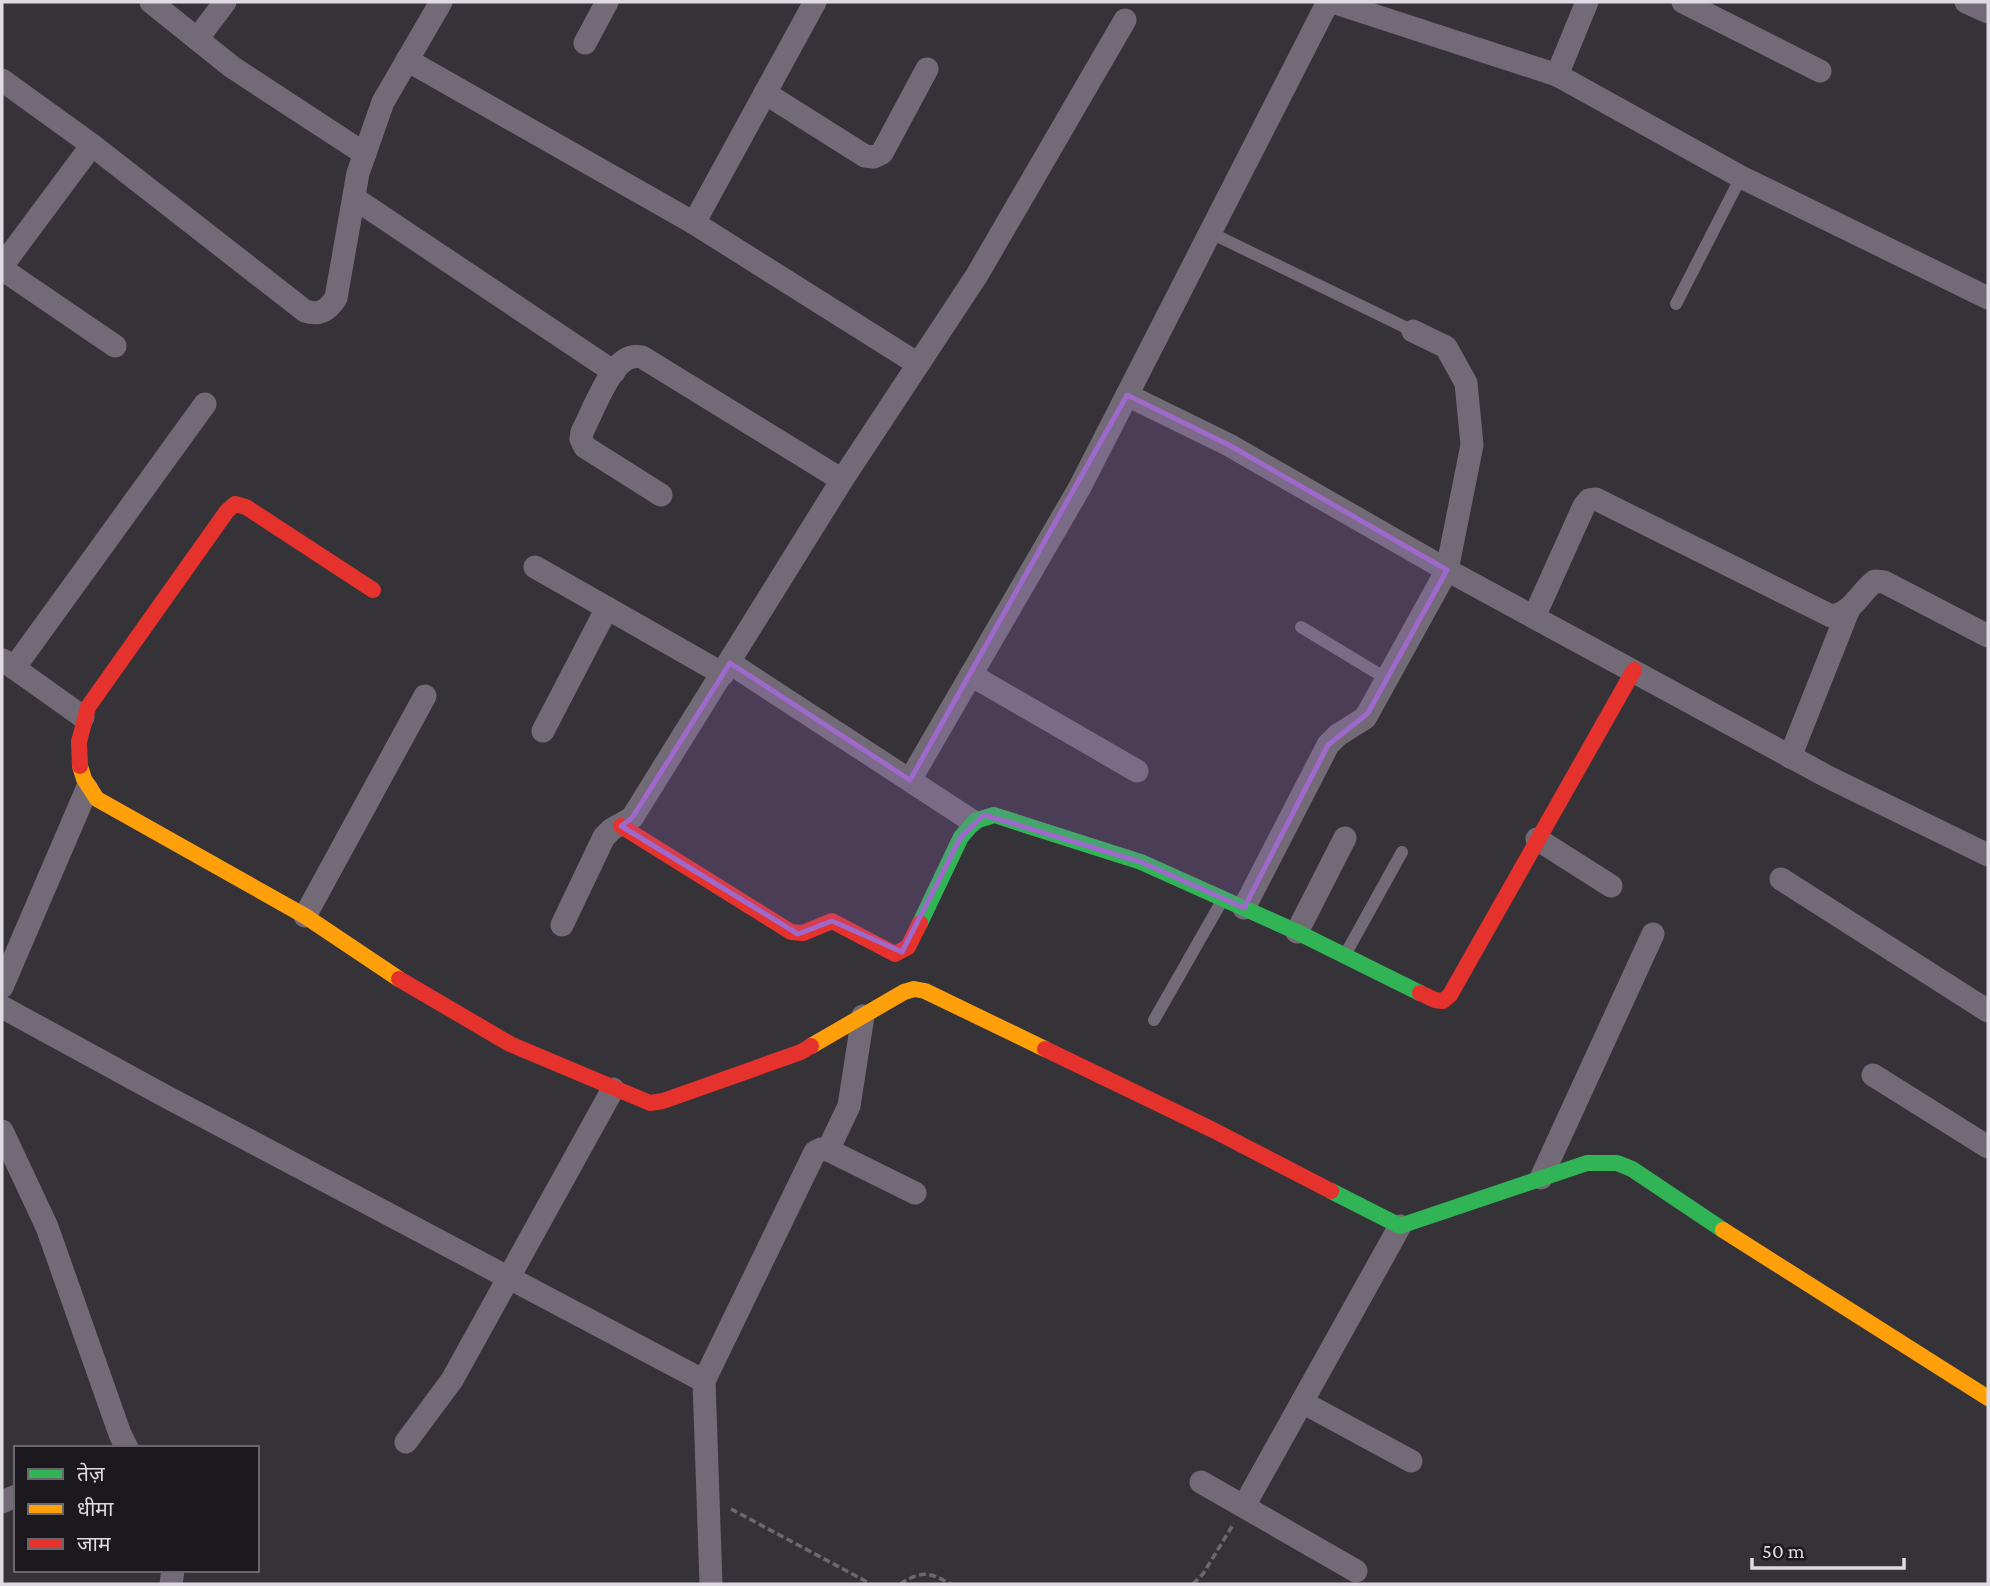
<svg xmlns="http://www.w3.org/2000/svg" width="1990" height="1586" viewBox="0 0 1990 1586" font-family="'Crimson Pro','Noto Sans Devanagari',serif">
<style>
.lines{fill:none;stroke-linecap:round;stroke-linejoin:round}
.path{stroke:#6c686f;stroke-width:3.5;stroke-dasharray:7 3.5;stroke-linecap:butt}
.lane{stroke:#726b77;stroke-width:12}
.street{stroke:#726b77;stroke-width:23}
.fast{stroke:#30b455;stroke-width:16}
.slow{stroke:#ff9f0a;stroke-width:16}
.jam{stroke:#e5322d;stroke-width:16}
.marked{fill:#9e69cb;fill-opacity:0.2;stroke:#9e69cb;stroke-width:5;stroke-linejoin:round}
</style>
<rect width="100%" height="100%" fill="#363338"/>
<g class="lines">
<g class="path">
<polyline points="731,1509 871,1584"/>
<path d="M 900,1584 C 923,1570 928,1572 951,1584"/>
<polyline points="1193,1584 1203,1574 1234,1523"/>
</g>
<g class="lane">
<polyline points="1211,233 1413,331"/>
<polyline points="1676,304 1741,177"/>
<polyline points="1301,627 1387,679"/>
<polyline points="1345,955 1402,852"/>
<polyline points="1154,1020 1223,899"/>
</g>
<g class="street">
<polyline points="151,2 232,67 365,154"/>
<polyline points="1333,2 1557,75 1741,177 1988,298"/>
<polyline points="1683,2 1820,71"/>
<polyline points="1966,2 1988,12"/>
<polyline points="197,39 225,2"/>
<polyline points="585,43 607,2"/>
<polyline points="407,60 694,223 918,364"/>
<polyline points="1557,75 1587,2"/>
<path d="M 2,80 L 92,145 L 305,311 C 320,316 328,310 336,298 L 358,173 L 383,102 L 441,2"/>
<polyline points="765,93 865,156 874,157 882,153 927,69"/>
<polyline points="354,198 614,372"/>
<polyline points="694,223 815,2"/>
<polyline points="2,266 92,145"/>
<polyline points="2,269 115,346"/>
<polyline points="1127,395 1229,445 1447,570 1828,777 1988,855"/>
<path d="M 661,495 L 585,447 L 581,439 L 582,432 C 592,413 608,370 625,360 C 631,356 636,356 642,357 L 842,480"/>
<polyline points="535,567 723,674"/>
<path d="M 1534,617 L 1584,506 L 1589,500 L 1596,499 L 1831,616 C 1852,614 1859,593 1875,581 L 1884,582 L 1988,636"/>
<polyline points="3,660 83,717"/>
<polyline points="730,663 972,821"/>
<polyline points="14,668 205,404"/>
<polyline points="971,675 1137,771"/>
<polyline points="543,731 607,608"/>
<polyline points="1790,757 1848,611"/>
<polyline points="910,780 1080,487 1328,2"/>
<polyline points="1537,839 1611,886"/>
<polyline points="1781,879 1988,1011"/>
<polyline points="1244,908 1328,745 1338,735 1365,718 1368,713 1447,570 1472,445 1466,383 1446,347 1413,331"/>
<polyline points="305,916 425,696"/>
<polyline points="562,925 604,837 612,829 632,818 842,480 977,275 1125,20"/>
<polyline points="1297,932 1345,838"/>
<polyline points="2,987 87,789"/>
<polyline points="2,1007 165,1096 704,1381"/>
<polyline points="1873,1075 1988,1147"/>
<polyline points="2,1131 47,1227 120,1434 127,1448"/>
<polyline points="828,1150 849,1106 863,1016"/>
<polyline points="1541,1178 1653,934"/>
<polyline points="1302,1402 1411,1461"/>
<polyline points="406,1442 452,1380 613,1089"/>
<polyline points="1201,1482 1356,1571"/>
<polyline points="2,1502 16,1496"/>
<polyline points="1244,1506 1400,1226"/>
<polyline points="171,1584 173,1570"/>
<polyline points="711,1584 704,1381 815,1152 821,1149 828,1150 915,1193"/>
</g>
<g class="fast">
<polyline points="920,923 961,837 975,821 994,815 1141,862 1297,932 1420,993"/>
<polyline points="1331,1191 1400,1226 1587,1163 1617,1163 1632,1169 1723,1230"/>
</g>
<g class="slow">
<polyline points="80,766 84,779 97,799 305,916 399,979"/>
<polyline points="811,1046 904,992 914,989 925,991 1045,1049"/>
<polyline points="1723,1230 1988,1398"/>
</g>
<g class="jam">
<polyline points="80,766 79,742 88,707 227,511 235,504 246,507 373,590"/>
<polyline points="621,826 791,932 803,933 832,921 895,954 908,947 920,923"/>
<polyline points="399,979 510,1044 650,1103 663,1101 801,1052 811,1046"/>
<polyline points="1420,993 1435,1000 1443,1001 1450,995 1634,670"/>
<polyline points="1045,1049 1213,1130 1331,1191"/>
</g>
</g>
<path class="marked" d="M 1127,395 L 1229,445 L 1447,570 L 1368,713 L 1328,745 L 1244,908 L 1141,862 L 984,815 L 961,837 L 902,952 L 832,921 L 798,934 L 621,826 L 632,818 L 730,663 L 910,780 Z"/>
<rect width="1990" height="1586" fill="none" stroke="#dedbe2" stroke-width="7"/>
<rect x="14" y="1446" width="245" height="126" fill="#1c191e" stroke="#6a676c" stroke-width="2"/>
<rect x="28" y="1469" width="35" height="10" fill="#30b455" stroke="#6a676c" stroke-width="2"/>
<text x="77" y="1481" font-size="21" fill="#dedbe2">तेज़</text>
<rect x="28" y="1504" width="35" height="10" fill="#ff9f0a" stroke="#6a676c" stroke-width="2"/>
<text x="77" y="1516" font-size="21" fill="#dedbe2">धीमा</text>
<rect x="28" y="1539" width="35" height="10" fill="#e5322d" stroke="#6a676c" stroke-width="2"/>
<text x="77" y="1551" font-size="21" fill="#dedbe2">जाम</text>
<path d="M1752 1558v10h152v-10" fill="none" stroke="#dedbe2" stroke-width="3.5"/>
<text x="1762" y="1558" font-size="21" fill="#dedbe2" stroke="#1c191e" stroke-width="5" paint-order="stroke">50 m</text>
</svg>
